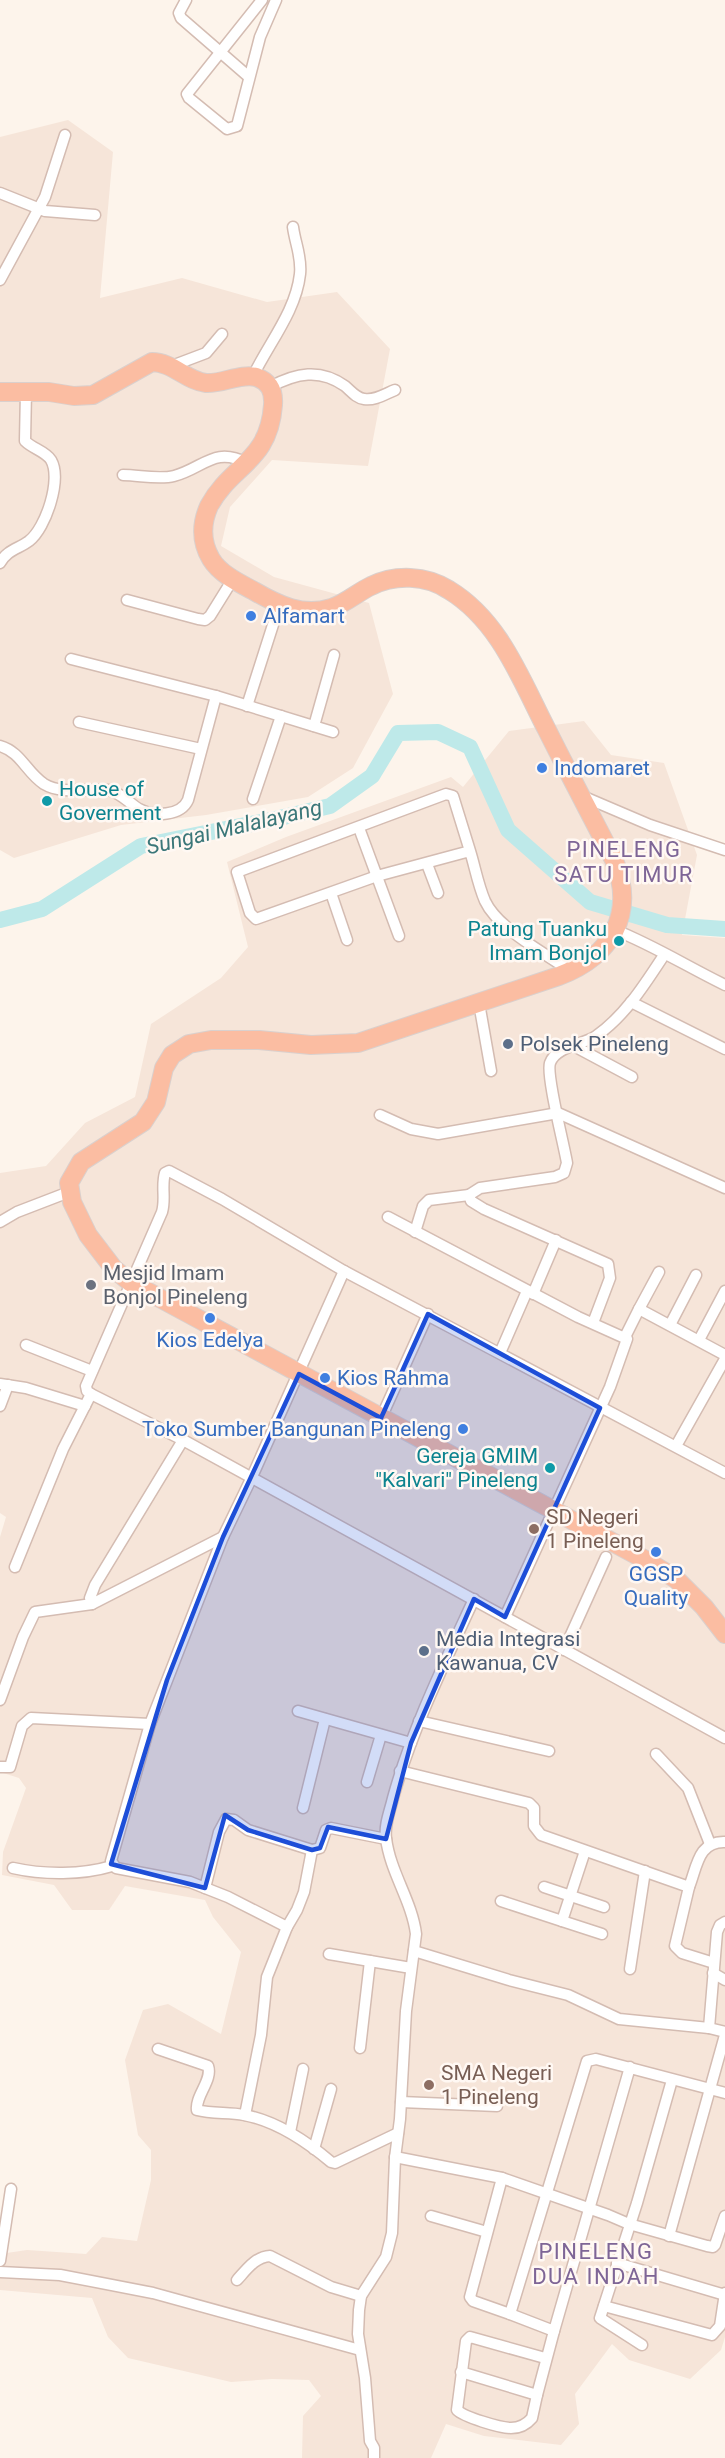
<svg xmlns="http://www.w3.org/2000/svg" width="725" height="2458" viewBox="0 0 725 2458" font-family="Roboto,sans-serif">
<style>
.residential{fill:#f6e5d9}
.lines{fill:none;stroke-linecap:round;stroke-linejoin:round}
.river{stroke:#bee9e9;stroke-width:16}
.minor-casing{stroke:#d4bcb2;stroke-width:13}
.trunk-casing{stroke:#dad0cd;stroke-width:20}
.minor{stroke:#fff;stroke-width:10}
.trunk{stroke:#fbbda2;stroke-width:18}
.marked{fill:#1d4ed8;fill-opacity:0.2;stroke:#1d4ed8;stroke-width:4.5;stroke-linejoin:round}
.shop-dot{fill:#3f7fe0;stroke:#fff8f3;stroke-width:2}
.culture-dot{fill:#0f9aa8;stroke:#fff8f3;stroke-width:2}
.service-dot{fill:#5c6f8a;stroke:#fff8f3;stroke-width:2}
.worship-dot{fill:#6b7280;stroke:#fff8f3;stroke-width:2}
.education-dot{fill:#8d6e63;stroke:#fff8f3;stroke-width:2}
.labels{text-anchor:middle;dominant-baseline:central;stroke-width:5;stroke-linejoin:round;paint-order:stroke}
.shop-label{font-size:21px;fill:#366cbe;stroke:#fff8f3;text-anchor:start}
.culture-label{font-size:21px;fill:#0d838f;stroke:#fff8f3;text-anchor:end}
.service-label{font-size:21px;fill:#4e5e75;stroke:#fff8f3;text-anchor:start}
.worship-label{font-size:21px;fill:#5b616d;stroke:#fff8f3;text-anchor:start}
.education-label{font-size:21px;fill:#785e54;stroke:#fff8f3;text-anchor:start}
.water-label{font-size:22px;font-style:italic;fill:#3b7779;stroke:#fff8f3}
.neighbourhood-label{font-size:22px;letter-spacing:1.5px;fill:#7e6596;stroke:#fff8f3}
</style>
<rect width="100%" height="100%" fill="#fdf4eb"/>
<g class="residential">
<polygon points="68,120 113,152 100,298 182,278 267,302 337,292 390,349 368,466 272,460 230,507 221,546 274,577 369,603 393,694 353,768 308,797 206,815 121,825 14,858 0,850 0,137"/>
<polygon points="584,721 611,755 664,763 697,855 682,935 725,938 725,2337 721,2350 690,2379 629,2360 612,2344 575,2394 579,2424 561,2445 484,2436 446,2424 431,2458 302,2458 303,2416 321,2396 309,2380 272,2379 231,2382 128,2358 108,2337 92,2298 0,2290 0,2254 27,2250 86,2254 102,2237 137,2241 151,2180 151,2150 138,2135 125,2060 143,2010 168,2004 221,2034 241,1952 213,1917 205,1900 125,1886 109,1910 72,1910 54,1885 2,1875 3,1852 26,1788 19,1778 0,1772 0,1537 6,1517 0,1513 0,1173 46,1166 85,1123 135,1097 151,1024 221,978 248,947 227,862 286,837 451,777 463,787 509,731"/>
</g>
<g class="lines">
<polyline class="river" points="0,920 42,909 141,846 271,820 330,806 372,776 398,733 438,732 470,747 508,830 590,902 667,925 725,929"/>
<g class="minor-casing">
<g id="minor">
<polyline points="186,0 179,13 181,18 249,77"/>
<polyline points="262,0 187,94 189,98 227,129 237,126 260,37 276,0"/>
<polyline points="0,193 45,211 95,215"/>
<polyline points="0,280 45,197 65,135"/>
<polyline points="169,367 206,353 222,334"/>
<path d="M 253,376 C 269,343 296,311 300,274 C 302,257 295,243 293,227"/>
<path d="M 270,387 C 296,373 320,368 345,386 C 351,391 356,398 364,399 C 375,401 385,394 395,390"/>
<path d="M 123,475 C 139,475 158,480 174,476 C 204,468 214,446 247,463"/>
<path d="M 0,563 C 7,550 18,549 29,541 C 46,528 62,479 51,460 C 45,451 33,449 25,441 L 26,391"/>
<polyline points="127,600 198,619 205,620 210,616 233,579"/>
<polyline points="71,659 216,696 333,732"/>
<polyline points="247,706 279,606"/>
<polyline points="79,722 201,749"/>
<polyline points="314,726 334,655"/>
<path d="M 0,746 C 21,752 26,772 44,784 C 62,795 88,788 108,790 C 120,792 129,803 139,809 C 154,817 181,816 188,800 L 216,696"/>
<polyline points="582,796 650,825 725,850"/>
<polyline points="253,799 281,716"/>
<polyline points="359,828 399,936"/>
<path d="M 470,851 L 453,796 L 446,794 L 237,872 L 250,913 L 256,919 L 377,876 L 470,851 C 475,867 478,885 485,901 C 498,929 545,953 570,971"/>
<polyline points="427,864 438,893"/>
<polyline points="331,893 347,940"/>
<path d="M 615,930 C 653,945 688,967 725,985"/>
<polyline points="631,1002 725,1049"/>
<polyline points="479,1003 491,1071"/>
<polyline points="574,1046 632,1077"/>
<polyline points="380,1115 411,1129 438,1134 558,1113 725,1188"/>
<polyline points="388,1217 578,1317 627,1339 610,1387 505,1617"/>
<polyline points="0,1222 17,1212 69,1192"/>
<polyline points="415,1232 423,1206 429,1200 469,1195"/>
<polyline points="344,1271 251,1479 223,1537 150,1724 111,1861 116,1868 190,1882 228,1897 287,1927 297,1910 304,1892 312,1850 320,1848 326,1830 331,1828 386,1839"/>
<polyline points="659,1272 639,1309 725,1355"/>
<polyline points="533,1294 556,1240"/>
<path d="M 593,1323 L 610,1278 L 608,1264 L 484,1209 L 471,1201 L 469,1195 L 480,1188 L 555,1177 L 564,1173 L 567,1163 C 564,1145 546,1075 550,1063 C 556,1046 583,1045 596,1036 C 625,1016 645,984 664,955"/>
<polyline points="670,1325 696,1275"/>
<polyline points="625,1337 639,1309"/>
<polyline points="699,1340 725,1291"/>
<polyline points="26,1345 92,1371"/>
<polyline points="500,1353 527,1291"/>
<polyline points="0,1384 26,1388 85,1406"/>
<polyline points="0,1406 8,1385"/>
<polyline points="381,1418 428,1314"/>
<polyline points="183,1440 95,1585 90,1598 92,1604 223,1537"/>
<polyline points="676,1446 725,1359"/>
<path d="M 725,1473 L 344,1271 L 222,1199 L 169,1171 L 165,1173 C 161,1186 166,1199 162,1212 L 86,1386 L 87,1391 L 91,1394 L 183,1440 L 725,1738"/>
<polyline points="15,1567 63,1449 91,1394"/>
<polyline points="564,1650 606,1557"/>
<polyline points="0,1700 23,1637 35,1612 92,1604"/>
<polyline points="298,1711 411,1743"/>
<polyline points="419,1721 549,1751"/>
<polyline points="656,1754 688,1788 710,1844"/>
<polyline points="0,1767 10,1767 22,1726 31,1718 150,1724"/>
<path d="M 400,1771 L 529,1803 L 534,1808 L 534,1826 L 541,1835 L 689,1887 C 697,1867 698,1841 725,1842"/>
<polyline points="367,1782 381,1735"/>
<polyline points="303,1808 325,1719"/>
<path d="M 13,1868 C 44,1875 82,1875 112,1866"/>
<polyline points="544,1887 604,1907"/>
<polyline points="689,1887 675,1946 682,1953 714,1963"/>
<polyline points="205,1888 219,1832 226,1819 234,1820 248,1830 312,1850"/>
<polyline points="501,1901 562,1921 585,1851"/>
<polyline points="562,1921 602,1934"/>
<polyline points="414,1951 509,1980 568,1995 619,2019 709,2028 725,2032"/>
<polyline points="329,1954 411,1968"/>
<polyline points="630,1969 645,1871"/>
<polyline points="713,1973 725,1980"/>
<polyline points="709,2028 717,1932 720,1925 725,1922"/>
<polyline points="360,2048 370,1961"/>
<path d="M 158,2049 L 208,2066 C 213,2080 195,2096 197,2110 C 212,2114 229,2112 244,2115 C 277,2121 306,2141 331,2162 L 335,2163 L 398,2133"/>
<polyline points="630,2067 554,2331 510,2314 587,2061 596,2059 725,2093"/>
<polyline points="401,2102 497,2106"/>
<polyline points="245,2115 261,2035 267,1977 287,1927"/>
<polyline points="290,2132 303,2069"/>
<polyline points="314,2149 331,2089"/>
<polyline points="395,2157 502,2178 608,2215 629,2224 707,2246 713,2247 715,2245 725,2216"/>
<polyline points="502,2178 470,2297 473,2301 510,2314"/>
<polyline points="431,2216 487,2232"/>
<polyline points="669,2236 725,2035"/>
<polyline points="0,2261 11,2189"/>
<polyline points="617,2263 725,2295"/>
<polyline points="0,2272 60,2275 153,2293 360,2350"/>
<path d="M 237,2280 C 247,2269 255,2257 270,2256 L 331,2287 L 361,2296"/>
<polyline points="604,2306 712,2335 720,2326 725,2293"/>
<polyline points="642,2345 600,2318 637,2203 672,2080"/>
<polyline points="461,2372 537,2395 554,2331"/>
<path d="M 537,2395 L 532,2418 C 527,2424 520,2428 511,2428 C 500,2428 464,2417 457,2410 L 466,2341 L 470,2337 L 545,2358"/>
<path d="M 374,2458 L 374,2448 L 370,2441 L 365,2378 L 358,2334 L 359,2310 L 361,2296 L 386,2257 L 392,2233 L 395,2158 L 400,2119 L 406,2011 L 416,1934 C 412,1901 390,1872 386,1838 C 384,1825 390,1811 393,1798 C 412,1729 444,1664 474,1599"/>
</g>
</g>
<g class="trunk-casing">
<path id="trunk" d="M 0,392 L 49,392 L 74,396 L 93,395 L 152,362 C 172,362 187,381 206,383 C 222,384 241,373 256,377 C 270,382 274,392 273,405 C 269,462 231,465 209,506 C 201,524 201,542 211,559 C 220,574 239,583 254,591 C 278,605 303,617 331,608 C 345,604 358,592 371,586 C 395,574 426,575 449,590 C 500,621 521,680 547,730 C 569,774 592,817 614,860 C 636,913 612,956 559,976 L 358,1043 L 311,1045 L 259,1040 L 211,1040 L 189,1044 L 172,1055 L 164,1068 L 156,1102 L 143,1122 L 81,1162 L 69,1183 L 72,1202 L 88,1235 L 114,1269 L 130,1282 L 642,1558 L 676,1579 L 704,1607 L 725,1634"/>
</g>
<use href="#minor" class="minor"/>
<use href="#trunk" class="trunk"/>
</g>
<path class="marked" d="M 428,1314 L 600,1408 L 505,1617 L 474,1599 L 411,1743 L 386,1839 L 328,1827 L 320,1848 L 312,1850 L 248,1830 L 225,1815 L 205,1888 L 111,1864 L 167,1680 L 223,1537 L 299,1374 L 381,1418 Z"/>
<g class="shop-dot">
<circle cx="251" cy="616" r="6"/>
<circle cx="542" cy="768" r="6"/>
<circle cx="210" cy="1318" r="6"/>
<circle cx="325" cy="1378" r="6"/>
<circle cx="463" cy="1429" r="6"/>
<circle cx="656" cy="1552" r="6"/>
</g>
<g class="culture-dot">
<circle cx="47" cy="801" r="6"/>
<circle cx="619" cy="941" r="6"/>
<circle cx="550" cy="1468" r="6"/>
</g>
<g class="service-dot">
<circle cx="508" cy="1044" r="6"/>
<circle cx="424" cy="1651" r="6"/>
</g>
<circle class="worship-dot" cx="91" cy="1285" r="6"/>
<g class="education-dot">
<circle cx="534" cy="1529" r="6"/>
<circle cx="429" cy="2085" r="6"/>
</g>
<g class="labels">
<g class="shop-label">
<text x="263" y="616">Alfamart</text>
<text x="554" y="768">Indomaret</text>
<text x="210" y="1340" text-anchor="middle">Kios Edelya</text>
<text x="337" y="1378">Kios Rahma</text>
<text x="451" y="1429" text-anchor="end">Toko Sumber Bangunan Pineleng</text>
<text x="656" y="1574" text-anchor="middle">GGSP<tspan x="656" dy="24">Quality</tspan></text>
</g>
<g class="culture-label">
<text x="59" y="789" text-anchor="start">House of<tspan x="59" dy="24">Goverment</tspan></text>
<text x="607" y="929">Patung Tuanku<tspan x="607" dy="24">Imam Bonjol</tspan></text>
<text x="538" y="1456">Gereja GMIM<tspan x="538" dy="24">"Kalvari" Pineleng</tspan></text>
</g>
<g class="service-label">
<text x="520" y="1044">Polsek Pineleng</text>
<text x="436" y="1639">Media Integrasi<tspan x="436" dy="24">Kawanua, CV</tspan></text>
</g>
<g class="worship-label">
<text x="103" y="1273">Mesjid Imam<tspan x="103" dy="24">Bonjol Pineleng</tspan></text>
</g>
<g class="education-label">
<text x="546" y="1517">SD Negeri<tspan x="546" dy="24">1 Pineleng</tspan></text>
<text x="441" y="2073">SMA Negeri<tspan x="441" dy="24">1 Pineleng</tspan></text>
</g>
<g class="water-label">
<text transform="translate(234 827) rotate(-13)">Sungai Malalayang</text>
</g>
<g class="neighbourhood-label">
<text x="624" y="849">PINELENG<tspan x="624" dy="25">SATU TIMUR</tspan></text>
<text x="596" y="2251">PINELENG<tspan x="596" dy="25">DUA INDAH</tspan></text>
</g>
</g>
</svg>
